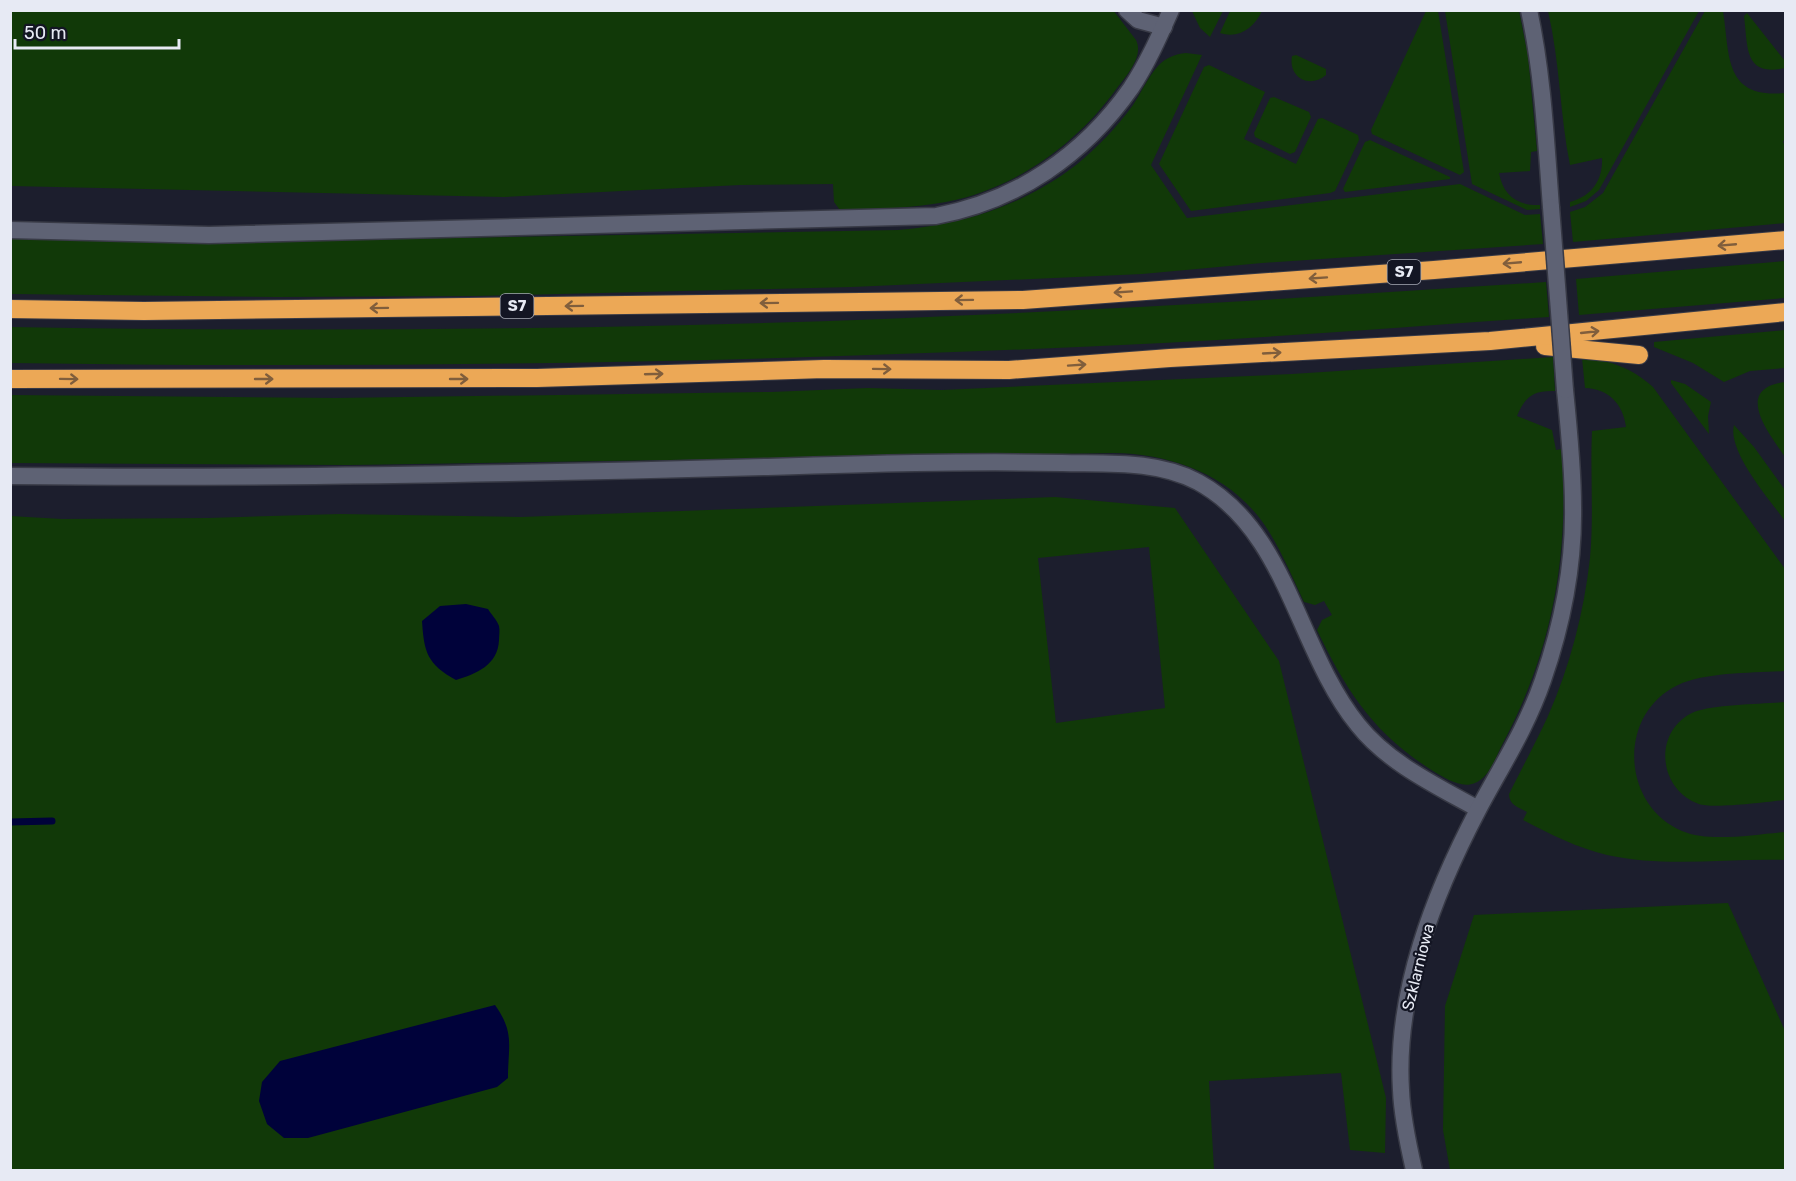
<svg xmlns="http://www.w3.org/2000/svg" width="1796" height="1181" viewBox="0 0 1796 1181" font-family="Rubik,sans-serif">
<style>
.green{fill:#113908;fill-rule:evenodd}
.water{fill:#00023a}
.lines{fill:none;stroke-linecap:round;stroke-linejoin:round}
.stream{stroke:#00023a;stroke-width:7}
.minor-casing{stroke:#383a46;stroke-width:19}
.motorway-casing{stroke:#383a46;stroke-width:20}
.minor{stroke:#5e6274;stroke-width:16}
.motorway{stroke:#eca856;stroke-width:18}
.minor-bridge-casing{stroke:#383a46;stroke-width:19;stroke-linecap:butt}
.minor-bridge{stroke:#5e6274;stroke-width:16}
.oneway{stroke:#805e3c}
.labels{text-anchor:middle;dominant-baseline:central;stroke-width:4.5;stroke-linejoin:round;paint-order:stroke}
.shield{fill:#131523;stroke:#a7aab5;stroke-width:1.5}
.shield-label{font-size:15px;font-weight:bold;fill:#e7eaf4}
.street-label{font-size:16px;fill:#e7eaf4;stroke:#131523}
</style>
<rect width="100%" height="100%" fill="#1c1e2d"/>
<g class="green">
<path d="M 1113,10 L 1136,40 C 1144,56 1127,75 1117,88 C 1077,144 1015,189 946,202 C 911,208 876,209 840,210 L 834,202 L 833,184 L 740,185 L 504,197 L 11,186 L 11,11 Z"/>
<polygon points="1192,11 1223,11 1210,37 1200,28"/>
<path d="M 1230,11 L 1230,10 L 1262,11 C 1254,28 1239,39 1220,33 Z"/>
<polygon points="1426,11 1438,11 1464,172 1460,175 1372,134 1371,130"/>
<path d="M 1445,11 L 1519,11 L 1528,56 L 1537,151 L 1531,152 L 1530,171 L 1499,173 C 1503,195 1517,206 1540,205 L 1540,209 L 1527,210 L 1472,184 Z"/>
<path d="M 1548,11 L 1699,11 L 1599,190 L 1586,201 L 1570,207 L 1570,202 C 1592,196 1603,180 1602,158 L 1570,165 C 1560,116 1560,62 1548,11 Z"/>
<path d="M 1705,11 L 1723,11 C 1730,56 1724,99 1785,93 L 1786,140 L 1783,141 L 1786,151 L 1785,223 L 1573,242 L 1570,212 L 1585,207 L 1603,193 Z"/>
<path d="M 1747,13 L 1785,61 L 1785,68 C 1744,77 1748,48 1744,16 Z"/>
<path d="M 1186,53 L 1202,55 L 1151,165 L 1187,218 L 1460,184 L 1525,215 L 1540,214 L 1543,244 L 1262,263 L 1142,274 L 852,287 L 475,296 L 276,297 L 11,294 L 11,238 L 238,242 L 898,230 C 963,225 1024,205 1076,165 C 1097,148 1117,127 1133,105 C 1141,93 1148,77 1158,66 C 1165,58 1175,54 1186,53 Z"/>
<path d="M 1296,55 L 1326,69 L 1326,75 C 1310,89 1288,78 1292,56 Z"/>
<polygon points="1209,65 1265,92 1244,139 1296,164 1318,119 1322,118 1358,135 1359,140 1335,191 1330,193 1191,211 1159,164 1204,67"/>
<polygon points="1274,97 1309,112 1311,117 1295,152 1290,154 1255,137 1254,133 1270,98"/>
<polygon points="1370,140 1450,177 1450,179 1345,192 1343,189 1365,142"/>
<polygon points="1785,261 1785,298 1579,315 1576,279"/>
<path d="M 1546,282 L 1549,317 C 1420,326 1292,336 1163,343 C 779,362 395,369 11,363 L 11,327 C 301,332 592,330 883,319 C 1104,310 1325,297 1546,282 Z"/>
<polygon points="1785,330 1785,368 1750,371 1724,382 1693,363 1654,347 1654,342"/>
<path d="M 1553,357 L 1555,391 C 1533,390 1525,397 1517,416 L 1552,430 L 1556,450 L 1562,449 C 1569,555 1553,649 1503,743 C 1496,756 1490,777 1475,783 C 1461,789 1445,778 1433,771 C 1373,733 1347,692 1317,630 L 1322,620 L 1332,615 L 1324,601 L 1315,605 L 1304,602 C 1292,577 1281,550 1266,527 C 1232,476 1174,454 1114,453 L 349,465 L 11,463 L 11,395 L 336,398 L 771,392 L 868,388 L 942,390 L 1292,374 Z"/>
<path d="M 1582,358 C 1610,360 1632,368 1653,387 L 1785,569 L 1785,671 C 1754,673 1705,672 1678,685 C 1617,714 1621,805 1682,831 C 1710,843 1755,834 1785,832 L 1785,860 C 1727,858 1666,868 1607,855 C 1577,848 1550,834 1523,820 L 1527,812 C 1518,807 1509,805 1509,794 C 1522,768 1536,742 1548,716 C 1570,666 1584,612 1590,558 C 1594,515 1590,472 1592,431 L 1626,427 C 1623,404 1609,389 1585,388 Z"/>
<polygon points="1671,380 1685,384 1711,402 1708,416 1709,434 1671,383"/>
<path d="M 1785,382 L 1786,382 L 1785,457 C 1770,434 1732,389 1785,382 Z"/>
<path d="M 1734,425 L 1754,447 L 1785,490 L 1785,521 C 1770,500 1727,451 1734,425 Z"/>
<path d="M 1055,497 L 1175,508 L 1279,661 L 1386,1098 L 1385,1153 L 1350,1150 L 1341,1073 L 1209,1081 L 1214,1170 L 11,1170 L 10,516 L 62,519 L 208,518 L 340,514 L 521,517 ZM 1149,547 L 1165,708 L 1056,723 L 1038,558 ZM 508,1059 L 508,1078 L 280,1061 Z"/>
<path d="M 1785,702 L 1785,800 C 1767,802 1713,809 1699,804 C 1657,789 1653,730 1694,712 C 1714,704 1762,704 1785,702 Z"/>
<polygon points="1728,903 1785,1031 1785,1170 1450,1170 1443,1130 1445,1006 1474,915"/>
</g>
<g class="water">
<path d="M 466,604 L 488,609 C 491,614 497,620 499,626 C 500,630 499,636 499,640 C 498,665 476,674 456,680 C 427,664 424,652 422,621 L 440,606 Z"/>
<path d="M 495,1005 C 515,1033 508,1046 508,1078 L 497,1087 L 308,1138 L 284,1138 L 267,1124 L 259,1101 L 262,1082 L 280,1061 Z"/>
</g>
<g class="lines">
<polyline class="stream" points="10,822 52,821"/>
<g class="minor-casing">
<g id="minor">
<polyline points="1127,10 1138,20 1164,27"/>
<path d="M 1529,10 C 1543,75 1546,141 1551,207"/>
<path d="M 10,230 L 209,235 L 936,216 C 1017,201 1084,155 1131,88 C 1147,64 1159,37 1171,10"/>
<path d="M 10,476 C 262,479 514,474 766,467 C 865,464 963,461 1062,463 C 1107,464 1157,460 1198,482 C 1288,531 1297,650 1358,725 C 1388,763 1437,786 1478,809"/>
<path d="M 1414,1170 C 1408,1144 1402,1117 1401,1090 C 1395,993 1434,894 1478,810 C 1501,767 1527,727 1543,680 C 1562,625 1574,566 1573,507 C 1573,468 1569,429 1565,390"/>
</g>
</g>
<g class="motorway-casing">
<g id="motorway">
<polyline points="10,309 144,311 1023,300 1434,270 1786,240"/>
<polyline points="1545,346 1639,355"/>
<polyline points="10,379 537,378 824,369 1009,370 1170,358 1490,341 1786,312"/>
</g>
</g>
<use href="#minor" class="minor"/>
<use href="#motorway" class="motorway"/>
<g class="minor-bridge-casing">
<polyline id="minor-bridge" points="1551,207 1565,390"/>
</g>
<use href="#minor-bridge" class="minor-bridge"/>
</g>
<defs><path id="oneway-shaft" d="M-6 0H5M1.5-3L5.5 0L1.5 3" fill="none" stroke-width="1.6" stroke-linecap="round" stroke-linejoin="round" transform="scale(1.5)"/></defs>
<g class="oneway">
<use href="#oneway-shaft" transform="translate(1727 245) rotate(175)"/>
<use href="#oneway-shaft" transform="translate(1512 263) rotate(175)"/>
<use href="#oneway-shaft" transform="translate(1318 278) rotate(176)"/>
<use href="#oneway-shaft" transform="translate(1123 292) rotate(176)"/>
<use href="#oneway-shaft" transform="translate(964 300) rotate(179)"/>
<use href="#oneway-shaft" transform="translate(769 303) rotate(179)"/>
<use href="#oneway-shaft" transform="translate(574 306) rotate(179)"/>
<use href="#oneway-shaft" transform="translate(379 308) rotate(179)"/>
<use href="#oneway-shaft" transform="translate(1590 332) rotate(-6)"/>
<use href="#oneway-shaft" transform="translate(1272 353) rotate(-3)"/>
<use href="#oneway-shaft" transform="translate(1077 365) rotate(-4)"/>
<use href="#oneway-shaft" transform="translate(882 369) rotate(1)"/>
<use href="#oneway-shaft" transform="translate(654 374) rotate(-2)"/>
<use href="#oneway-shaft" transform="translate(69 379) rotate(1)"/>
<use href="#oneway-shaft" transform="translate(264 379)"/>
<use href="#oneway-shaft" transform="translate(459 379)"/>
</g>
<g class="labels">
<g class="shield">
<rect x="1387.5" y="260" width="33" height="24" rx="4.5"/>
<rect x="500.5" y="294" width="33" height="24" rx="4.5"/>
</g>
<g class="shield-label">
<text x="1404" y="272">S7</text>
<text x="517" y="306">S7</text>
</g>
<g class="street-label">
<text transform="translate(1418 967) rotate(-76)">Szklarniowa</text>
</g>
</g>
<rect width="1796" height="1181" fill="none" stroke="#e7eaf4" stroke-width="24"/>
<path d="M15 39v9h164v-9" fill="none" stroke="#e7eaf4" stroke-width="3"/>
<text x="24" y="39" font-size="18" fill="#e7eaf4" stroke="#131523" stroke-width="4.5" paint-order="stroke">50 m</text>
</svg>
